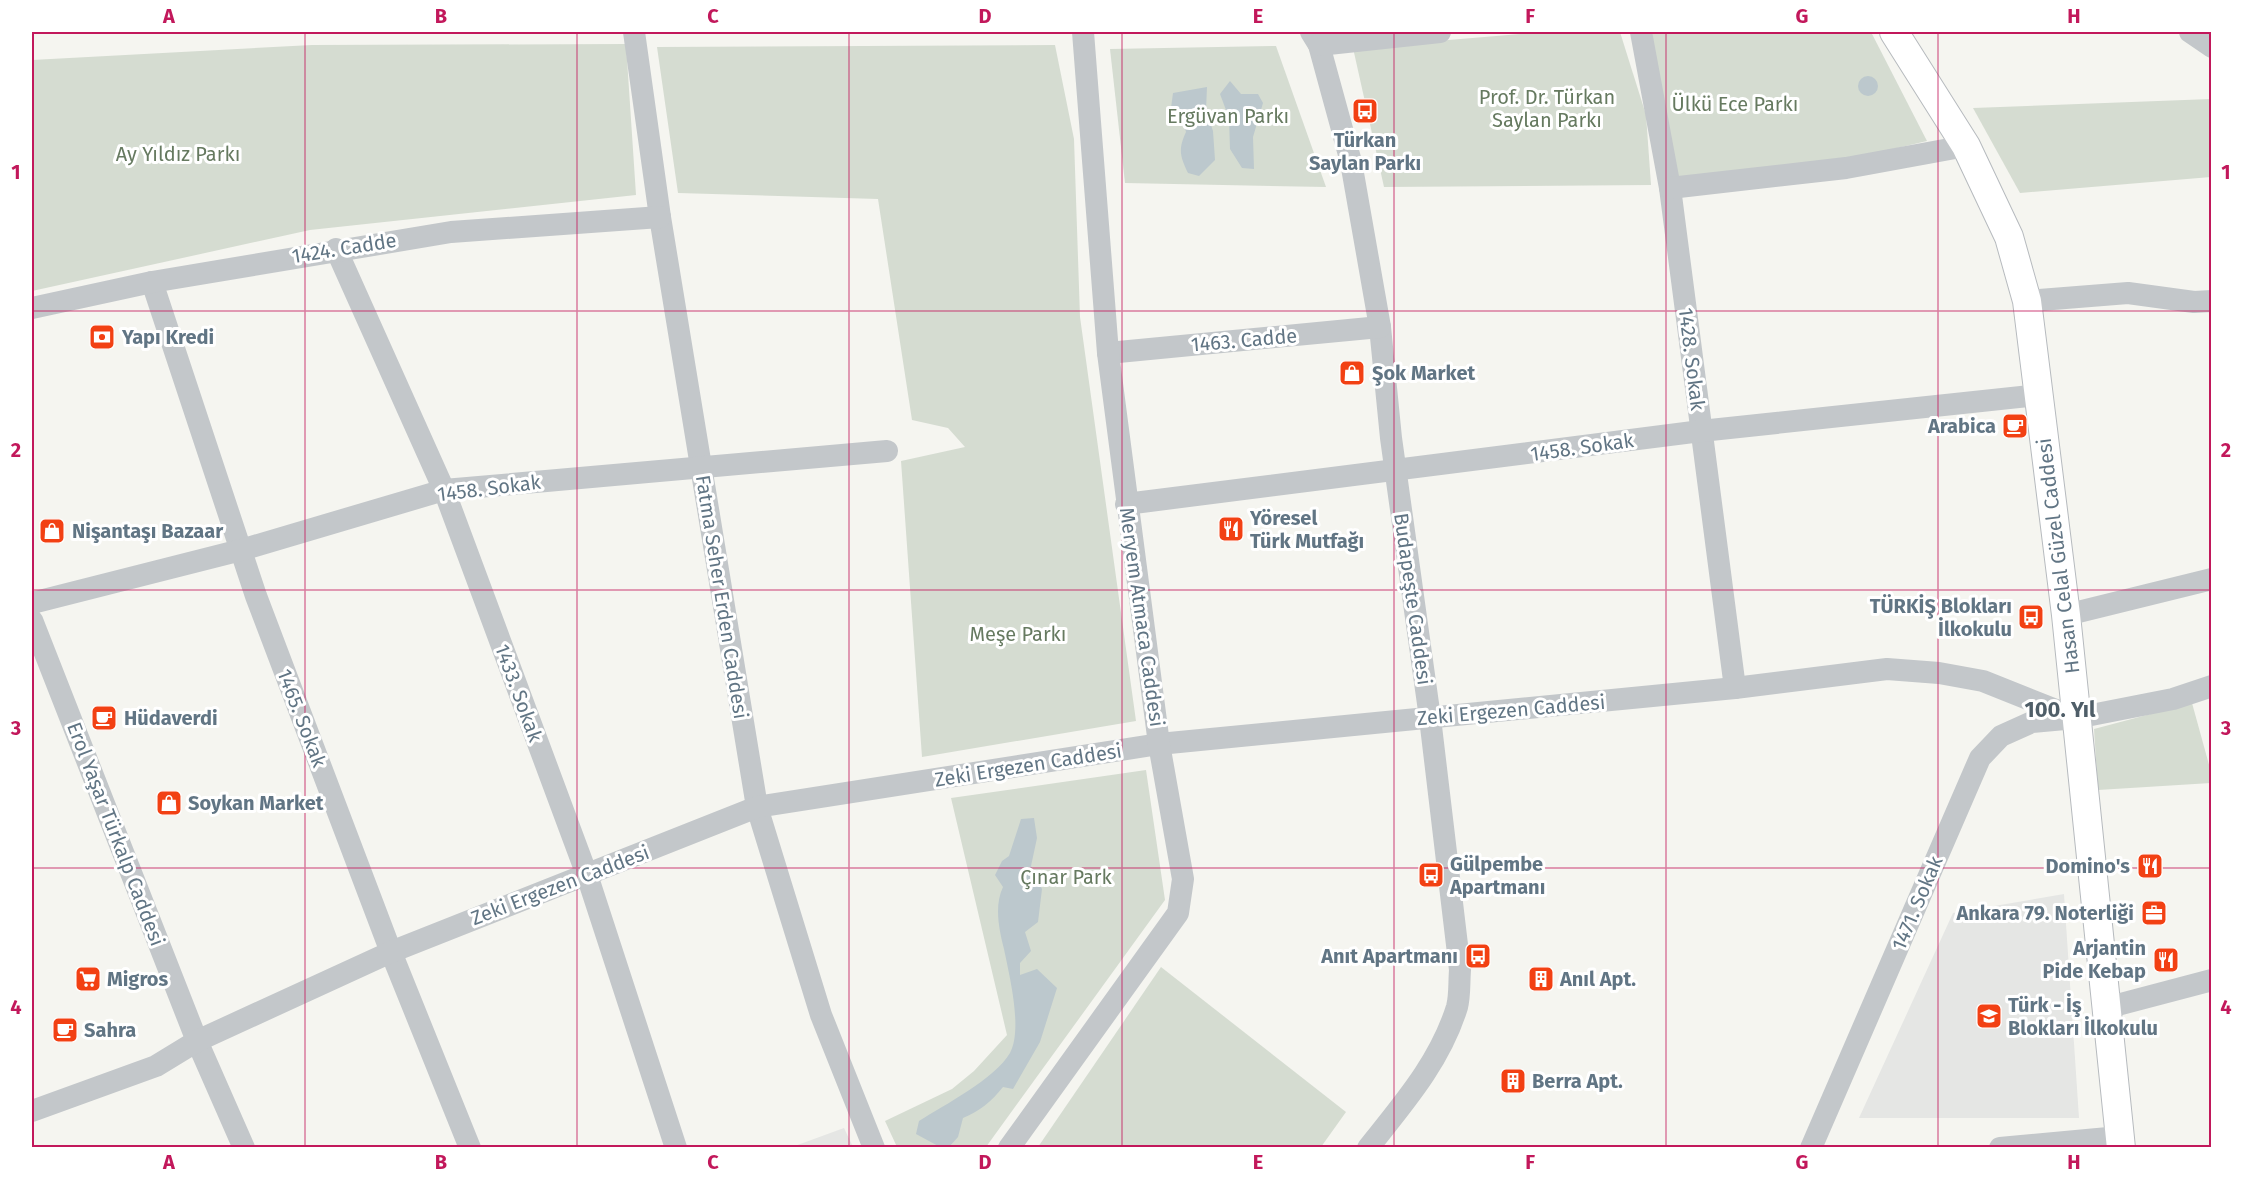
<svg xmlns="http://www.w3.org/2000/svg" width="2243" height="1179" viewBox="0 0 2243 1179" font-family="'Fira Sans',sans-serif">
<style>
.built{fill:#e5e6e4}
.green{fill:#d5dcd1}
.water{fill:#bcc8cd}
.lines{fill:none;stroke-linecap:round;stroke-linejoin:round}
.major-casing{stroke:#b6babe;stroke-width:30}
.minor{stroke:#c3c7ca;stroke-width:22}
.major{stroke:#fff;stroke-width:28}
.grid{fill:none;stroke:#c2185b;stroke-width:1.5;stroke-opacity:0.55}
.labels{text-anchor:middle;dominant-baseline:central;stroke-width:6;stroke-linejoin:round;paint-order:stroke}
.park-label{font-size:20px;fill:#667a60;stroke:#fff}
.poi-label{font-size:20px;font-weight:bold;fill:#617584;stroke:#fff;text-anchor:start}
.street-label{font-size:20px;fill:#617584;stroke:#fff}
.quarter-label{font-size:22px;font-weight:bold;fill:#4f5e68;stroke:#fff}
.neatline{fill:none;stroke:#c2185b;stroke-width:2}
.grid-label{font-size:20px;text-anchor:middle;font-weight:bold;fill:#c2185b}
</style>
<rect width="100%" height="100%" fill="#f5f5f0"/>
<g class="built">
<polygon points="2064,894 2079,1118 1859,1118 1953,913"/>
<polygon points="844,1128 853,1147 792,1147"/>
</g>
<g class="green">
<polygon points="1545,32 1620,32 1646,115 1651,185 1384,187 1353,48"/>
<polygon points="1645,32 1871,32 1927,141 1812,168 1676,184"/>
<polygon points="626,44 636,195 310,230 32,291 32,60 312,45"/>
<polygon points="1055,45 1074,139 1080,317 1136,721 922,757 901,461 965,447 948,428 912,420 878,199 678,193 657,47"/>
<polygon points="1276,46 1326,187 1125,183 1110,49"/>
<polygon points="2211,99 2211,177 2020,193 1973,108"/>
<polygon points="2192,703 2211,772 2211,783 2098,790 2094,729"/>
<polygon points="1146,770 1165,900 986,1147 897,1147 885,1121 952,1089 974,1071 1007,1035 951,798"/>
<polygon points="1161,967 1346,1112 1321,1147 1038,1147"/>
</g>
<g class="water">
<circle cx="1868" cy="86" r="10"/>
<polygon points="1230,81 1241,94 1258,94 1263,103 1253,137 1254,169 1242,168 1230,149 1229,118 1220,94"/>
<path d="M 1207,87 L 1206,110 L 1213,131 L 1215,160 L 1199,176 L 1188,173 C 1180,156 1178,149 1186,132 L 1183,122 L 1171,108 L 1173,93 Z"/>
<path d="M 1034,818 L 1037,838 L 1031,866 L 1042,889 L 1038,922 L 1025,932 L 1031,951 L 1020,963 L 1020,975 L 1037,969 L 1057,988 L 1040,1042 L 1013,1089 L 1003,1087 C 991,1102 980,1111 963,1118 L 958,1137 L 949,1147 L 940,1147 L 916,1134 L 919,1121 C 944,1105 995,1079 1010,1053 C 1023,1029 1009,974 1004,949 C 999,929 994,906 1003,887 L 995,875 L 1002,861 L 1009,856 L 1021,819 Z"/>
</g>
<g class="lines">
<g class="major-casing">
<polyline id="major" points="1894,32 1966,146 2009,237 2027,301 2066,615 2121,1148"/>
</g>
<g class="minor">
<polyline points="634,32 660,217 757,807 821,1015 874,1148"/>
<path d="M 1311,32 L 1319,45 L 1351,162 L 1380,327 L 1391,438 L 1430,718 L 1460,970 C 1459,982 1460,996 1457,1007 C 1440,1062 1403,1104 1368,1148"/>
<polyline points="1641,32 1670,188 1735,688"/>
<polyline points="2190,32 2212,47"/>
<polyline points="1319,45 1440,32"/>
<polyline points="1670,188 1846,168 1966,146"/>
<polyline points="336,249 444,490 587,875 676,1148"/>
<polyline points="152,282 256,596 391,952 470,1148"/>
<polyline points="2027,301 2128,293 2194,302 2212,301"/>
<polyline points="32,308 152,282 451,232 660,217"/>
<polyline points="1108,353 1380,327"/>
<polyline points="1126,504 1701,431 2039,395"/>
<polyline points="32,603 241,550 444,490 887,451"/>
<polyline points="2066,615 2212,579"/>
<polyline points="32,620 197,1041 244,1148"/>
<polyline points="2106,1008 2212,980"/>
<polyline points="32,1111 156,1066 197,1041 391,952 757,807 1159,744 1735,688 1887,669 1939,673 1983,681 2076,718"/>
<polyline points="1009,1148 1178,913 1183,879 1159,744 1108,353 1083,32"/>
<polyline points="1811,1148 1980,758 2001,736 2032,722 2076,718 2173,699 2212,686"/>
<polyline points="2000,1148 2119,1137"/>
</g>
<use href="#major" class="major"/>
</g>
<path class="grid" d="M 305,32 L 305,1148M 577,32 L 577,1148M 849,32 L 849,1148M 1122,32 L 1122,1148M 1394,32 L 1394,1148M 1666,32 L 1666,1148M 1938,32 L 1938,1148M 32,311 L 2212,311M 32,590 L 2212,590M 32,868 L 2212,868"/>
<defs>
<g id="bus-square" transform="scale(1.35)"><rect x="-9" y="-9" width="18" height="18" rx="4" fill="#f24013" stroke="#fff"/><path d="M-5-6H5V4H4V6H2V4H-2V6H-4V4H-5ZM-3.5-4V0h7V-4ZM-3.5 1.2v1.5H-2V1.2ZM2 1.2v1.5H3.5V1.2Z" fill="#fff"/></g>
<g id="bank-square" transform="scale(1.35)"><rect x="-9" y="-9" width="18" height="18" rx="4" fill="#f24013" stroke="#fff"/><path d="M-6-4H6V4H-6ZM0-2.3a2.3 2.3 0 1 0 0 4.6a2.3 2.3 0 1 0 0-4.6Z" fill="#fff"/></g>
<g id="shop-square" transform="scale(1.35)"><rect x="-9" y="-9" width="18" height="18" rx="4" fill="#f24013" stroke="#fff"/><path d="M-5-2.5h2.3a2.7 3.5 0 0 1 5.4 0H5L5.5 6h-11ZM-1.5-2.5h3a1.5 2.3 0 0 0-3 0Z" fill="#fff"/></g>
<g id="cafe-square" transform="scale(1.35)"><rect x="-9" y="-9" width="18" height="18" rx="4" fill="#f24013" stroke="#fff"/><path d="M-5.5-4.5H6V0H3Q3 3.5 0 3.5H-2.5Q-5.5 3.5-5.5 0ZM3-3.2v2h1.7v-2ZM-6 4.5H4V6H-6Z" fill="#fff"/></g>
<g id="restaurant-square" transform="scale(1.35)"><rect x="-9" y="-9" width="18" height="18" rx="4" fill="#f24013" stroke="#fff"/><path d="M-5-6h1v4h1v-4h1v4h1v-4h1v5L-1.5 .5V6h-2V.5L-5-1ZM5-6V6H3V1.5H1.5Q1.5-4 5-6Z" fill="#fff"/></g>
<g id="office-square" transform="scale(1.35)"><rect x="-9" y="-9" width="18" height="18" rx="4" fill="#f24013" stroke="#fff"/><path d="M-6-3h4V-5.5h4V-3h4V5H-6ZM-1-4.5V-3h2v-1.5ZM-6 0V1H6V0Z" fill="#fff"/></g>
<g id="supermarket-square" transform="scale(1.35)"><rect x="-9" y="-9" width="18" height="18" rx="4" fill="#f24013" stroke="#fff"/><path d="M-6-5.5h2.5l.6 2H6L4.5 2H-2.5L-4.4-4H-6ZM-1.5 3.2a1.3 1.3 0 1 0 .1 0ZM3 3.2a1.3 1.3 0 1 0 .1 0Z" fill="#fff"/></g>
<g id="building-square" transform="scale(1.35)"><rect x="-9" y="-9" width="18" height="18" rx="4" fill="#f24013" stroke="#fff"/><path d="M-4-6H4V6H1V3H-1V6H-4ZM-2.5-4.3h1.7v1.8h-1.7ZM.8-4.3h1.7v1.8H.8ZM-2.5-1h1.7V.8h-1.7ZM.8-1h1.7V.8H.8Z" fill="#fff"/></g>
<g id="school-square" transform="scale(1.35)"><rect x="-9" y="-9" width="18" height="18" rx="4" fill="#f24013" stroke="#fff"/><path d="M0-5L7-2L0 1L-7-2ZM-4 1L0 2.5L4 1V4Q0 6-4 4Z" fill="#fff"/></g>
</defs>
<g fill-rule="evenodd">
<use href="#bus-square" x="1365" y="111"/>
<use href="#bank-square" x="102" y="337"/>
<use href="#shop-square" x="1352" y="373"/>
<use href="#cafe-square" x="2015" y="426"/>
<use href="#restaurant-square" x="1231" y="529"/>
<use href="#shop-square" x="52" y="531"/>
<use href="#bus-square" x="2031" y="617"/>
<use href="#cafe-square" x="104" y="718"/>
<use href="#shop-square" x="169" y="803"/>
<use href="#restaurant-square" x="2150" y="866"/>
<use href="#bus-square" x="1431" y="875"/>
<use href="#office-square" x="2154" y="913"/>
<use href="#bus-square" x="1478" y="956"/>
<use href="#restaurant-square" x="2166" y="960"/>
<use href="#supermarket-square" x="88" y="979"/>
<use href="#building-square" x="1541" y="979"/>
<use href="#school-square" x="1989" y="1016"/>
<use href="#cafe-square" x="65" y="1030"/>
<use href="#building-square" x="1513" y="1081"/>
</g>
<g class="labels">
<g class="park-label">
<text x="1547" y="97">Prof. Dr. Türkan<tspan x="1547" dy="23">Saylan Parkı</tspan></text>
<text x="1735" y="104">Ülkü Ece Parkı</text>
<text x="1228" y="116">Ergüvan Parkı</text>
<text x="178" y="154">Ay Yıldız Parkı</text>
<text x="1018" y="634">Meşe Parkı</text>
<text x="1066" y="877">Çınar Park</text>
</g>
<g class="poi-label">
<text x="1365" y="140" text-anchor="middle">Türkan<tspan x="1365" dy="23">Saylan Parkı</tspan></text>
<text x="122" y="337">Yapı Kredi</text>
<text x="1372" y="373">Şok Market</text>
<text x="1996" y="426" text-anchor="end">Arabica</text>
<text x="1250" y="518">Yöresel<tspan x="1250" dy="23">Türk Mutfağı</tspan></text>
<text x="72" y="531">Nişantaşı Bazaar</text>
<text x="2012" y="606" text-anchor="end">TÜRKİŞ Blokları<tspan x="2012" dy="23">İlkokulu</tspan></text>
<text x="124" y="718">Hüdaverdi</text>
<text x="188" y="803">Soykan Market</text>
<text x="1450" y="864">Gülpembe<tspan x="1450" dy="23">Apartmanı</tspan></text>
<text x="2130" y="866" text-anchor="end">Domino's</text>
<text x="2134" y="913" text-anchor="end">Ankara 79. Noterliği</text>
<text x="2146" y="948" text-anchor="end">Arjantin<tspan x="2146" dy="23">Pide Kebap</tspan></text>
<text x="1458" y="956" text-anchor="end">Anıt Apartmanı</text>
<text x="107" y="979">Migros</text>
<text x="1560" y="979">Anıl Apt.</text>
<text x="2008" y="1005">Türk - İş<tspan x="2008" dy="23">Blokları İlkokulu</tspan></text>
<text x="84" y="1030">Sahra</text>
<text x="1532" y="1081">Berra Apt.</text>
</g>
<g class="street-label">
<text transform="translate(344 248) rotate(-9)">1424. Cadde</text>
<text transform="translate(1244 340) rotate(-5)">1463. Cadde</text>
<text transform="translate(1692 359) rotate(83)">1428. Sokak</text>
<text transform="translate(1582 447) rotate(-8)">1458. Sokak</text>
<text transform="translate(489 488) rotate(-7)">1458. Sokak</text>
<text transform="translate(2058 556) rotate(-97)">Hasan Celal Güzel Caddesi</text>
<text transform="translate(722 597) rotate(81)">Fatma Seher Erden Caddesi</text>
<text transform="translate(1413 599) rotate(82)">Budapeşte Caddesi</text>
<text transform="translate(1142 617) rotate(82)">Meryem Atmaca Caddesi</text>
<text transform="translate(519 693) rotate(70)">1433. Sokak</text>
<text transform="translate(1511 710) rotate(-5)">Zeki Ergezen Caddesi</text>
<text transform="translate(302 718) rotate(69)">1465. Sokak</text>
<text transform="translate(1028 765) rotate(-9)">Zeki Ergezen Caddesi</text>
<text transform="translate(116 834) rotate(69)">Erol Yaşar Türkalp Caddesi</text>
<text transform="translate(560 885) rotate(-21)">Zeki Ergezen Caddesi</text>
<text transform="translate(1917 903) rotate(-67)">1471. Sokak</text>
</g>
<g class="quarter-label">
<text x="2060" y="709">100. Yıl</text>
</g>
</g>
<rect width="2243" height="1179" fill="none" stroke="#ffffff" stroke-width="66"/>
<rect x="33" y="33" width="2177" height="1113" class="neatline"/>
<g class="grid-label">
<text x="169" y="23">A</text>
<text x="441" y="23">B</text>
<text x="713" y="23">C</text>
<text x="985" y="23">D</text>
<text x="1258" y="23">E</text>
<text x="1530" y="23">F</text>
<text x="1802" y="23">G</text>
<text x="2074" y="23">H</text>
<text x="16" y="179">1</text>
<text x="2226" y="179">1</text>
<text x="16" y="457">2</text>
<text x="2226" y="457">2</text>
<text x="16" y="735">3</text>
<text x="2226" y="735">3</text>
<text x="16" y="1014">4</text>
<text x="2226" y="1014">4</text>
<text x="169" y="1169">A</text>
<text x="441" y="1169">B</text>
<text x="713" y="1169">C</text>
<text x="985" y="1169">D</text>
<text x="1258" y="1169">E</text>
<text x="1530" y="1169">F</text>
<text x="1802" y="1169">G</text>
<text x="2074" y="1169">H</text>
</g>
</svg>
